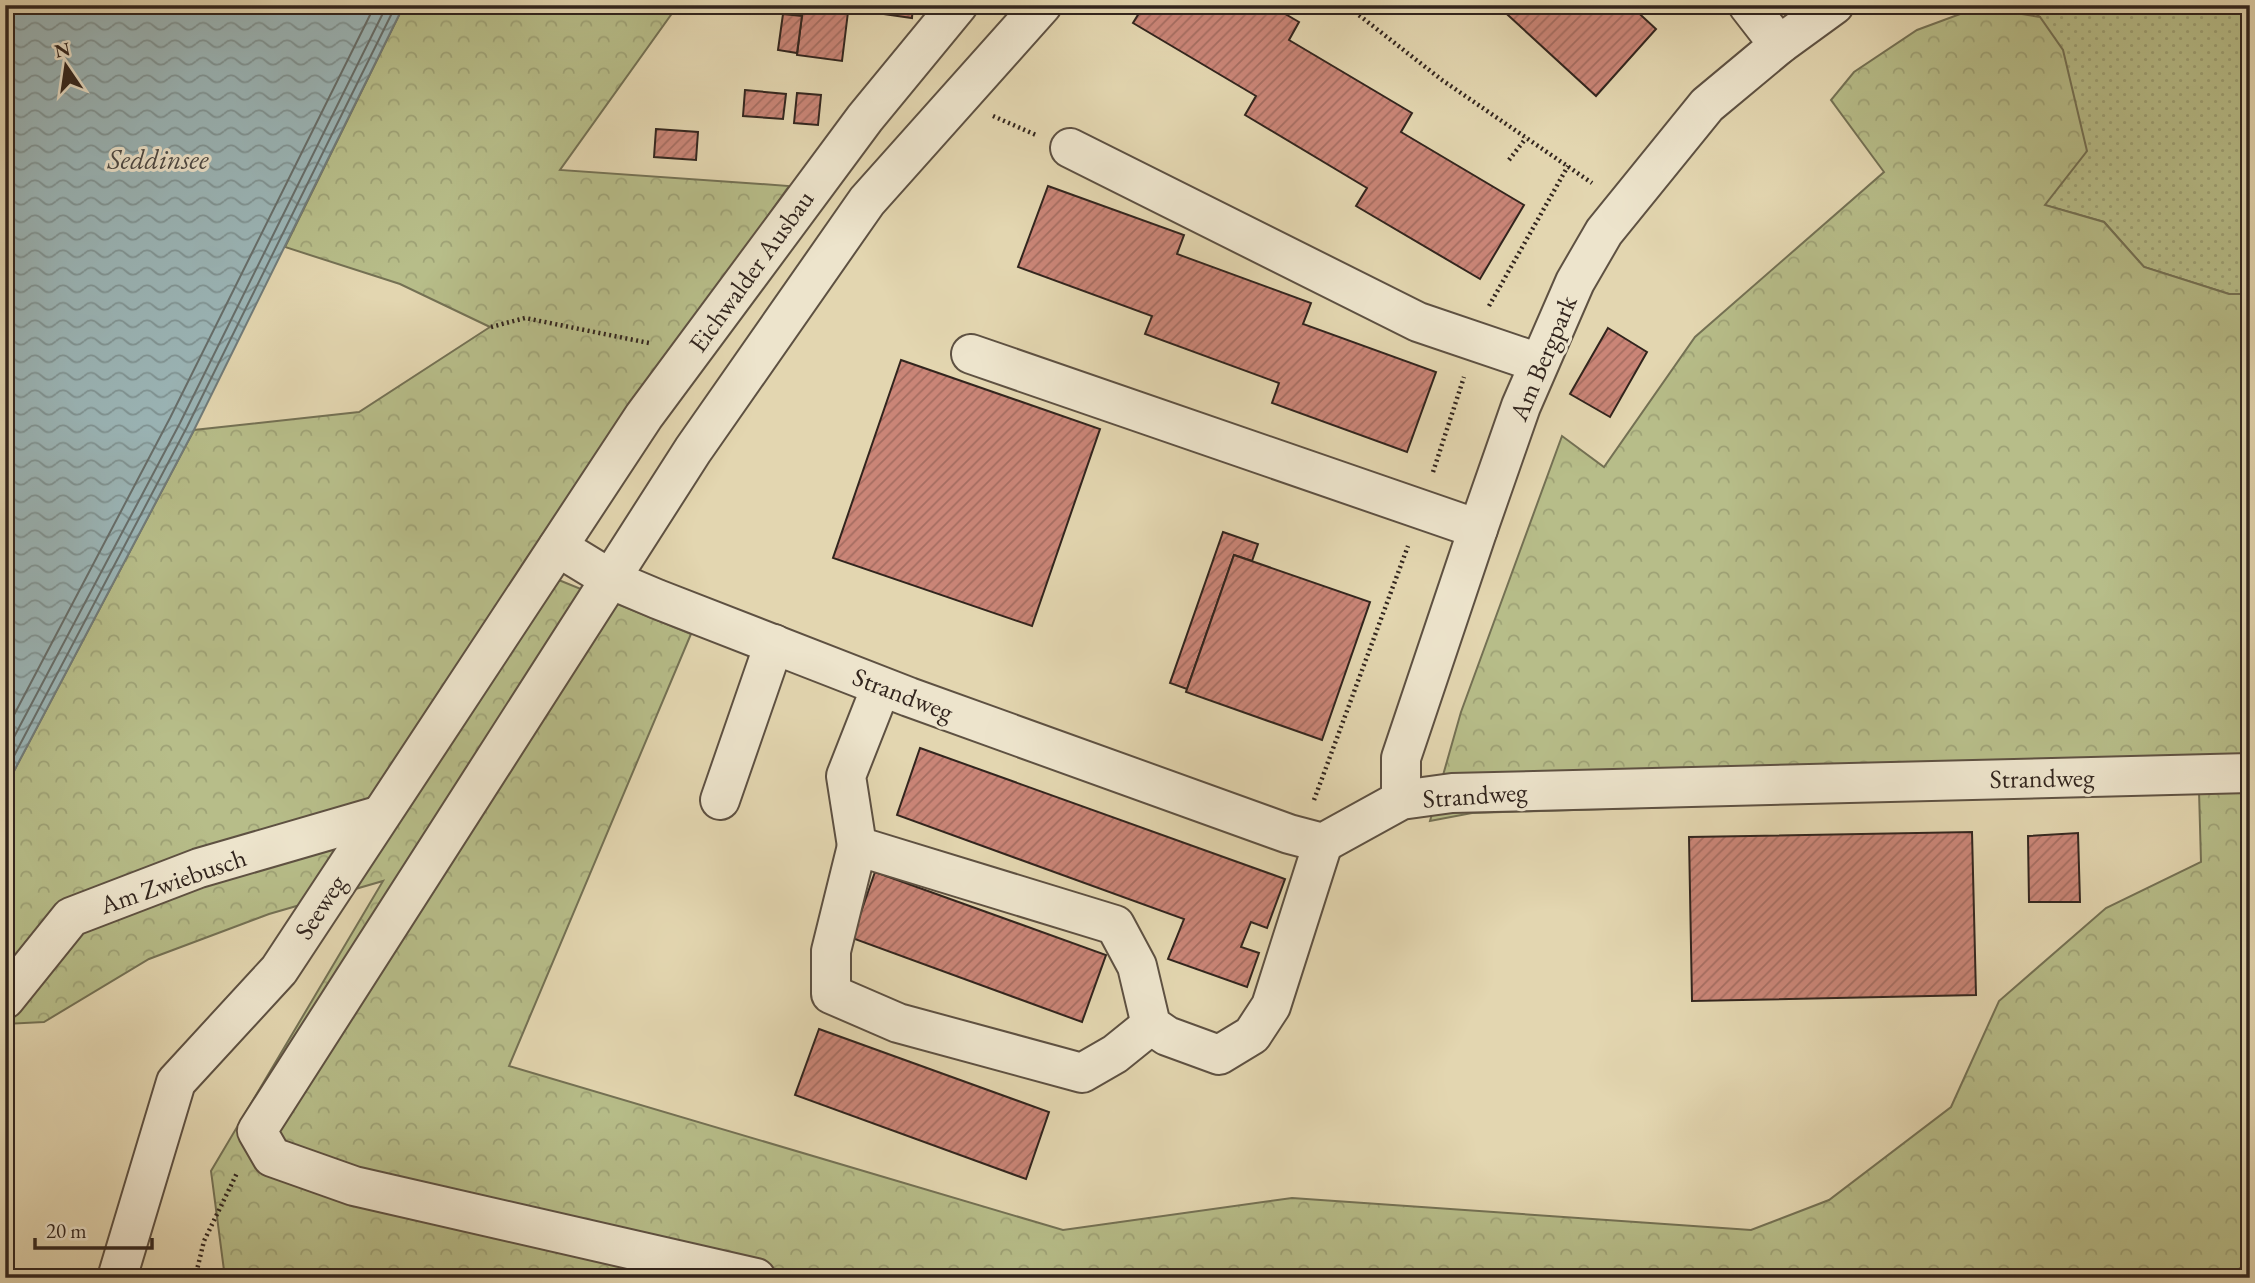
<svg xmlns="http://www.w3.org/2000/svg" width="2255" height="1283" viewBox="0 0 2255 1283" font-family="'EB Garamond',serif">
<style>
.grass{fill:url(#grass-dots);stroke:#747154;stroke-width:2}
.forest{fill:url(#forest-crowns);stroke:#747154;stroke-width:2}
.water{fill:url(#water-waves);stroke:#717c7a;stroke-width:2}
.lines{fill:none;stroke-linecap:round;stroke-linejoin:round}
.shore{stroke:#666e6b;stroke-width:2}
.building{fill:url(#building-hatch);stroke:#32251e;stroke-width:2}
.minor-casing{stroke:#5e5142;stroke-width:42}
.path{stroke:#32251e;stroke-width:4.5;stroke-dasharray:2 3.5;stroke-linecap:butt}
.minor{stroke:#ede4cc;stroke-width:38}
.labels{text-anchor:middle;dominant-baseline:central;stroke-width:6;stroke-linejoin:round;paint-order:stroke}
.street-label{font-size:26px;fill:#32251e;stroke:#ede4cc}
.water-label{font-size:28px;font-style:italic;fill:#4c4944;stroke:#ede4cc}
</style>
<defs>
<pattern id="grass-dots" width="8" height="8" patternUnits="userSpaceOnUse" patternTransform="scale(1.75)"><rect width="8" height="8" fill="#b7bd89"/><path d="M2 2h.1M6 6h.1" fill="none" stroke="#9ea276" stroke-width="1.8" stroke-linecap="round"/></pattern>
<pattern id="forest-crowns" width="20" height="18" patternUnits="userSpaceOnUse" patternTransform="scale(1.75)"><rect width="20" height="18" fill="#b7bd89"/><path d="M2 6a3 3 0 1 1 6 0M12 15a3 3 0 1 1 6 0" fill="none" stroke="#9ea276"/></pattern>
<pattern id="water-waves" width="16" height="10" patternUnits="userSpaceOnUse" patternTransform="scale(1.75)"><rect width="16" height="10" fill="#9bb6b8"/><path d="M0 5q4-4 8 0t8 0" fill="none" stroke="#7f9495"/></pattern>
<pattern id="building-hatch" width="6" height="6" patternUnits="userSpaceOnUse" patternTransform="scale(1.75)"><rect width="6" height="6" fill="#ca8577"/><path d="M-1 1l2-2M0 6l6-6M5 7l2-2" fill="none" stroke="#a56d61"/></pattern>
</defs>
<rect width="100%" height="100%" fill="#e3d6b0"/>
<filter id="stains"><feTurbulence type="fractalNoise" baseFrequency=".00286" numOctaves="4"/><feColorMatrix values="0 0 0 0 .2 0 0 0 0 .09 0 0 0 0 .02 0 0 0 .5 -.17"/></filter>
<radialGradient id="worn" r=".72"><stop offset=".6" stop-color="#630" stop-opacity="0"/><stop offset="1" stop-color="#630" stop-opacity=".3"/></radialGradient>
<polygon class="grass" points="2023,5 2250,5 2250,294 2229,294 2144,267 2104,222 2044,205 2040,17"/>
<polygon class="forest" points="404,5 678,5 560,170 789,186 522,565 691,634 509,1066 1063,1230 1292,1198 1751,1230 1829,1200 1951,1107 1999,1001 2106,908 2201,862 2199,791 1472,813 1430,821 1461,712 1562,436 1604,467 1695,337 1884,172 1831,100 1854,72 1917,30 1979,7 2040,17 2063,50 2087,151 2045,205 2104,222 2144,267 2229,294 2250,294 2250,1278 225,1278 211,1171 383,881 269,914 149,959 44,1022 5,1024 5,788 194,430 359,412 490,327 400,284 285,247"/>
<polygon class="water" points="5,5 404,5 194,430 5,788"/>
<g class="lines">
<g class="shore">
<polyline points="5,732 170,418 375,5"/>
<polyline points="5,754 180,423 387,5"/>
<polyline points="5,773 187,427 396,5"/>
</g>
</g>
<g class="building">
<polygon points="877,5 913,5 912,18 876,13"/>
<polygon points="1144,5 1270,5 1299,22 1289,40 1412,113 1401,132 1524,205 1480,279 1356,206 1367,188 1245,115 1256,96 1133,23"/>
<polygon points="1497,5 1630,5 1656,29 1596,96"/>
<polygon points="803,7 848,12 842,61 797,55"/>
<polygon points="783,14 802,16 797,53 778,50"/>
<polygon points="745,90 786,94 783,119 743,116"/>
<polygon points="797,93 821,95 818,125 794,123"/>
<polygon points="656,129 698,132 696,160 654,157"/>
<polygon points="1048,186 1184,235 1177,254 1311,303 1303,324 1436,372 1407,452 1272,403 1279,383 1145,334 1152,316 1018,267"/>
<polygon points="1608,328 1647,352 1610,417 1570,394"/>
<polygon points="901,360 1100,429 1032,626 833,558"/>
<polygon points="1223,532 1258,544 1252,561 1234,555 1187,689 1170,683"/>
<polygon points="1234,555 1370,602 1322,740 1186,692"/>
<polygon points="920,748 1285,879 1267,928 1251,922 1241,947 1259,953 1247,987 1168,959 1184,919 897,815"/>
<polygon points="1972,832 1976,995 1692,1001 1689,837"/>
<polygon points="2078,833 2080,902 2029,902 2028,836"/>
<polygon points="875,872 1106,955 1082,1022 852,938"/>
<polygon points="819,1029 1049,1112 1026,1179 795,1095"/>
</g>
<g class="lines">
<g class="minor-casing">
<g id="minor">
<polyline points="1748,5 1779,45"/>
<polyline points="1070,148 1418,322 1539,363"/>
<polyline points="971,354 1478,529"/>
<polyline points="558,547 612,580 657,599 909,697 1289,834 1323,843 1401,800 1452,793 2250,773"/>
<polyline points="881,687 846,776 857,846 1115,925 1137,966 1151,1025 1167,1036 1219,1055 1252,1035 1271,1006 1323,843"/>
<polyline points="720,800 774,644"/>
<polyline points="1401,800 1401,758 1478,529 1521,406 1575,282 1604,232 1707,105 1779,45 1834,5"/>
<polyline points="857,846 831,951 831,994 898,1023 1082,1073 1115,1054 1151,1025"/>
<polyline points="5,999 71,917 199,868 378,816"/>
<polyline points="117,1278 176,1082 279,970 644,416 865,118 958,5"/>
<polyline points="756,1278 354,1186 272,1157 257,1131 693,450 867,201 1042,5"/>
</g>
</g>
<g class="path">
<polyline points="1346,5 1442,80 1592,183"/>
<polyline points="993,116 1036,135"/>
<polyline points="1509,160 1526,138"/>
<polyline points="1489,306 1568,166"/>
<polyline points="491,327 525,318 649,343"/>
<polyline points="1433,472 1464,377"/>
<polyline points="1314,800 1408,546"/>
<polyline points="195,1278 204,1241 237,1173"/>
<polyline points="2196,1278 2250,1268"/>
</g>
<use href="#minor" class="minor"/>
</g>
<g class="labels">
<g class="street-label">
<text transform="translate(751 271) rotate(-54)">Eichwalder Ausbau</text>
<text transform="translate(1543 358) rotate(-67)">Am Bergpark</text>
<text transform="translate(903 694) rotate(21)">Strandweg</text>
<text transform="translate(2042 778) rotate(-1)">Strandweg</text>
<text transform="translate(1475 795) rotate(-4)">Strandweg</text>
<text transform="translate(173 881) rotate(-19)">Am Zwiebusch</text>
<text transform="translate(320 907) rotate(-57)">Seeweg</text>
</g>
<g class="water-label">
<text x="158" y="159">Seddinsee</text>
</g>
</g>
<rect width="2255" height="1283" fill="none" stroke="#e3d6b0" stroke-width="28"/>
<rect x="7" y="7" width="2241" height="1269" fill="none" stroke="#32251e" stroke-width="3.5"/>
<rect x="14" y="14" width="2227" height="1255" fill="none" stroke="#32251e" stroke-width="2"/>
<g transform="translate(66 66) rotate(347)" stroke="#ede4cc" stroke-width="5" paint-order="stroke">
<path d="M0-5L12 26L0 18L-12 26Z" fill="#32251e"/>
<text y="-10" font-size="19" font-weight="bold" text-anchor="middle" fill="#32251e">N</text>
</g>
<path d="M35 1238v10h117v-10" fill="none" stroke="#32251e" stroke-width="3.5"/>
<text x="46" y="1238" font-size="21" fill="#32251e" stroke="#ede4cc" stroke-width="5" paint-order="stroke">20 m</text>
<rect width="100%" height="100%" filter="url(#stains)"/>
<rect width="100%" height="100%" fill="url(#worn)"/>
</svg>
